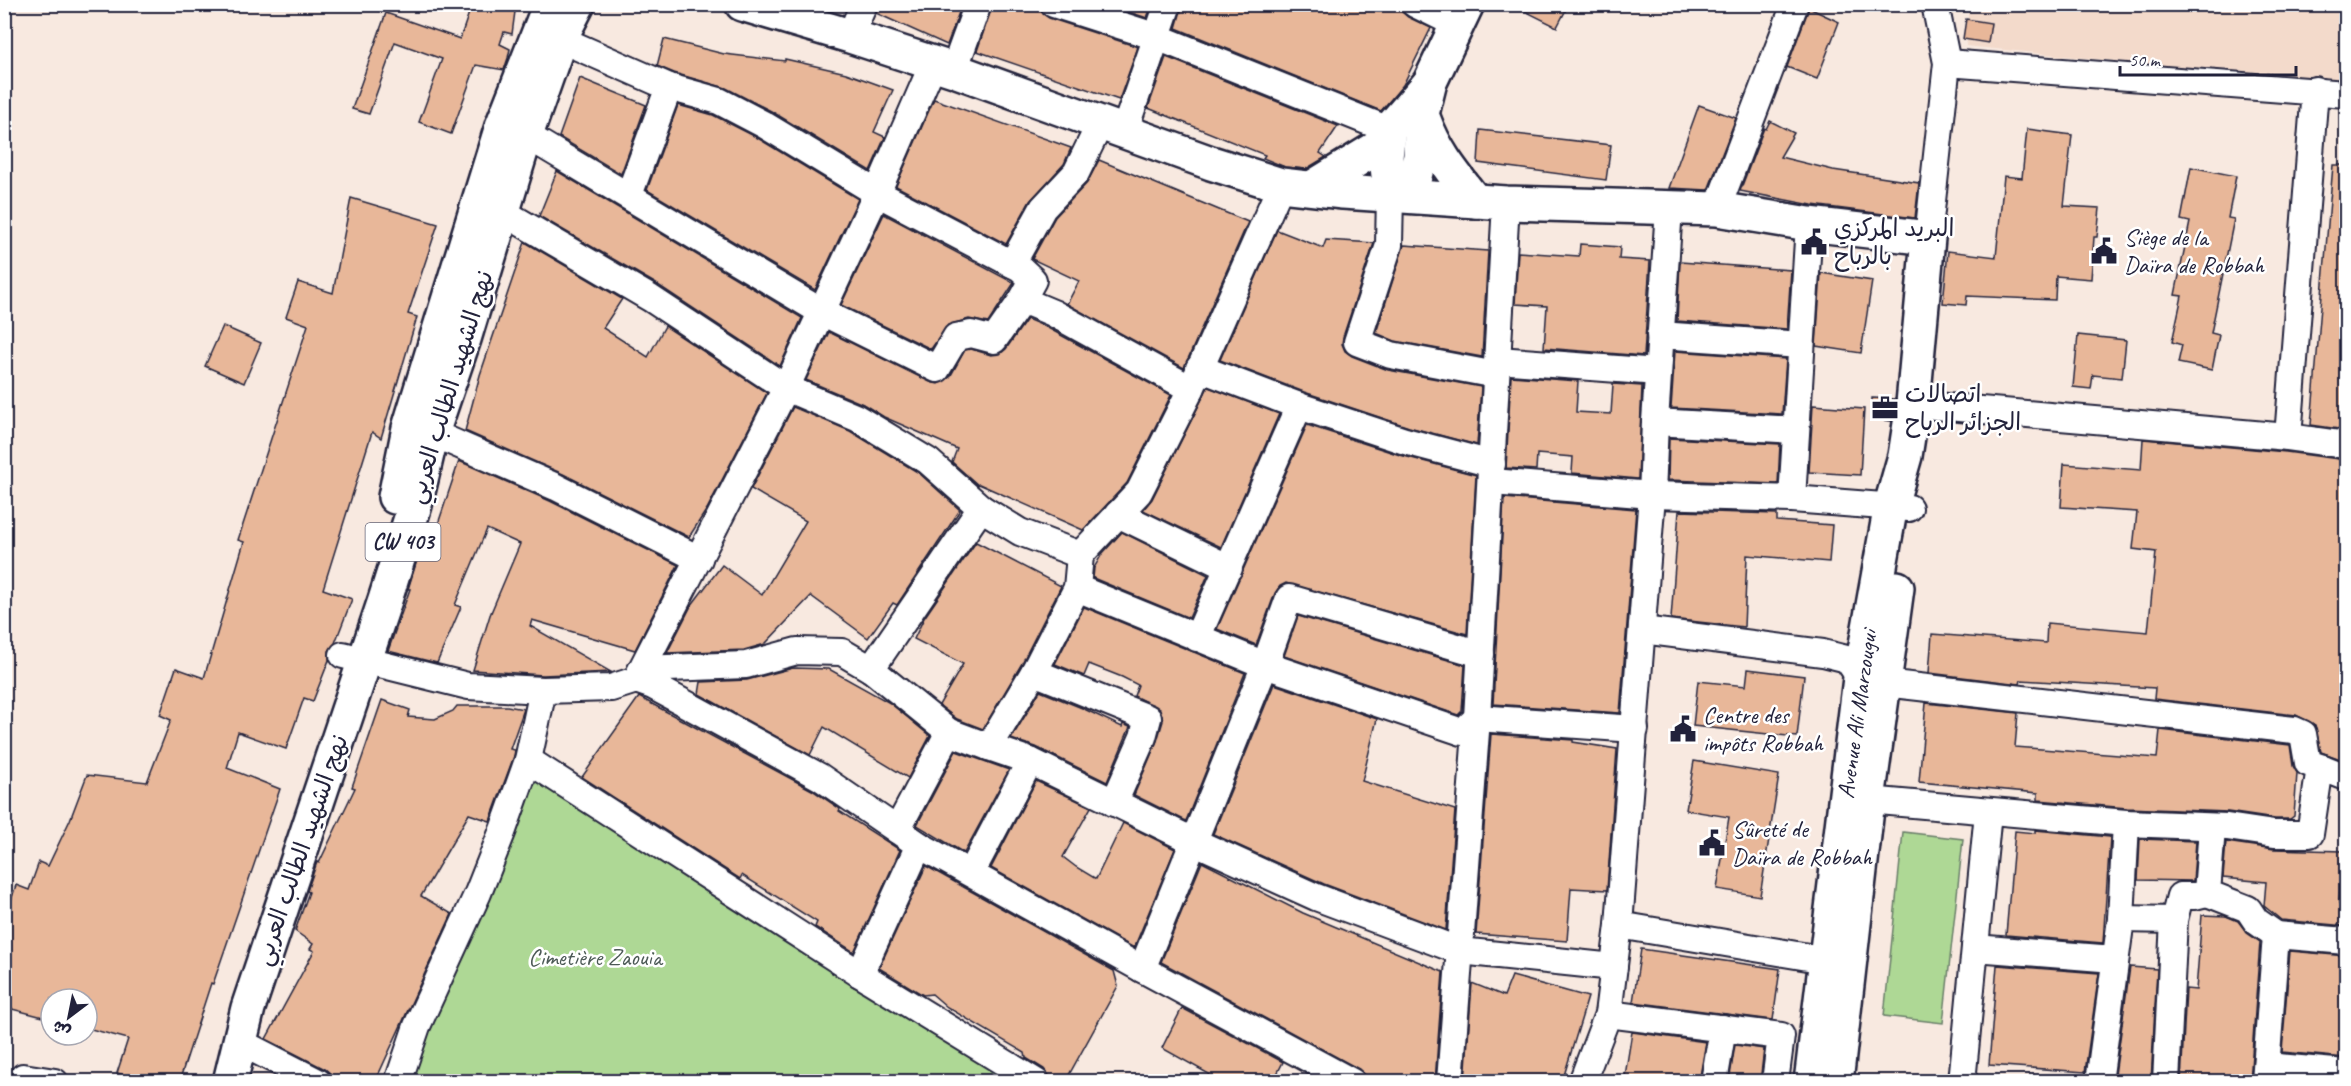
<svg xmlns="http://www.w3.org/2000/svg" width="2351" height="1086" viewBox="0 0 2351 1086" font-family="Caveat,'Playpen Sans Arabic',sans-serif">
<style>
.built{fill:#f3dacb}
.green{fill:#aed895;stroke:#687d68;stroke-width:1.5}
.building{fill:#e8b799;stroke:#22223b;stroke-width:1.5}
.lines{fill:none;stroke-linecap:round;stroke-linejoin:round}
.minor-casing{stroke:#22223b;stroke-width:30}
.major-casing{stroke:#22223b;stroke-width:38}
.minor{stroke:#fff;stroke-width:26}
.major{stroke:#fff;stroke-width:33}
.labels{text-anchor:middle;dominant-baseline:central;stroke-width:5;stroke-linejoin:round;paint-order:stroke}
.shield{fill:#fff;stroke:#646476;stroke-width:1.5}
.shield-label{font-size:22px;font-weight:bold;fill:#22223b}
.poi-label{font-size:24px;fill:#22223b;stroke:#fff;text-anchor:start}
.street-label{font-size:24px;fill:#22223b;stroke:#fff}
.park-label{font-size:24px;fill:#4c5956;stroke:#fff}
</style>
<rect width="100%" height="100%" fill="#f8e9e0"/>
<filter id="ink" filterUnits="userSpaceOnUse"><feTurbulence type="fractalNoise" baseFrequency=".0167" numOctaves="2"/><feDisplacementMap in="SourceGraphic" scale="12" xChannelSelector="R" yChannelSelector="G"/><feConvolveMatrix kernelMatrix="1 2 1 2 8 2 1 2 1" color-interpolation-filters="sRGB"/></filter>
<g filter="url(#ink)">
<polygon class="built" points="1969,5 2346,5 2346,84 1966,46"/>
<g class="green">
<polygon points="535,773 1024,1082 409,1082"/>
<polygon points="1903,832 1963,839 1943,1023 1884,1016"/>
</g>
<g class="building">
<polygon points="472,4 516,4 512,34 504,32 500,44 510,49 508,58 504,70 476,65 451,134 419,122 442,59 395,42 369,114 352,109 386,13 460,39"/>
<polygon points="879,4 962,4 947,45 876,13"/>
<polygon points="993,4 1031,4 1039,7 1043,14 1049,18 1138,47 1119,100 977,51"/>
<polygon points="1105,4 1152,4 1147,18"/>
<polygon points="1183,4 1400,4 1402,12 1408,17 1431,28 1403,85 1381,111 1176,28"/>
<polygon points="1511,4 1569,4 1557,27"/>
<polygon points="1809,8 1839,22 1817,79 1787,67"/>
<polygon points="1966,19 1991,23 1988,43 1963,39"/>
<polygon points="664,39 724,54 785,61 785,59 846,73 893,90 874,132 885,137 870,171 771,111 726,88 674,73 657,66"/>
<polygon points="1166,57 1338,126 1320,153 1326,157 1306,169 1285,167 1263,158 1265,155 1148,108"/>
<polygon points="580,78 646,105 621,174 559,137"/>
<polygon points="934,99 1071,148 1064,164 1030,201 1006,244 896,186"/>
<polygon points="678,105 713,115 756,137 858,199 815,290 647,190"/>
<polygon points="1699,105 1736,118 1708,190 1669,188"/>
<polygon points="1770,121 1794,133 1780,157 1833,170 1919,183 1915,218 1812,205 1740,191 1764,128 1766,129"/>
<polygon points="2027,129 2072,135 2064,206 2100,208 2097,237 2094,237 2091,279 2056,276 2055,300 1967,296 1966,305 1943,303 1948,251 1996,257 2004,176 2022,178"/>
<polygon points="1480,130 1611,145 1606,180 1478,163"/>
<polygon points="1099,160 1248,222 1184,368 1067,304 1079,281 1032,259 1055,217 1087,183"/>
<polygon points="2333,165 2346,165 2346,430 2311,425"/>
<polygon points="2191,167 2236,176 2228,218 2234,219 2211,333 2219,335 2212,370 2178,363 2182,345 2172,342 2182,296 2175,295 2190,222 2181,220"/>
<polygon points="557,171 802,318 780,366 658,285 539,216"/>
<polygon points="351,198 438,224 408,314 417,317 381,438 372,432 323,589 352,599 335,643 329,651 329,660 313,701 304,698 286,749 238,732 227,768 280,789 213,984 211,983 179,1082 148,1082 117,1073 128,1039 87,1028 87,999 51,999 51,1019 4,1007 4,922 16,885 29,890 39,862 48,866 70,820 87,775 147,782 171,720 160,715 176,668 204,678 244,542 238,540 308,325 286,317 298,282 333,293"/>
<polygon points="884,214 1014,283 988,323 969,319 948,325 931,349 841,305"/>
<polygon points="1277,230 1323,248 1326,240 1374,243 1343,337 1342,344 1345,351 1352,356 1388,370 1481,387 1477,445 1409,427 1304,392 1220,360"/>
<polygon points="525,242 622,299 603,328 648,357 665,326 767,393 707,509 689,537 563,474 465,431 480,375"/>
<polygon points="1580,244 1620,247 1619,259 1650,261 1644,356 1544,348 1547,306 1515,304 1518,252 1579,256"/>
<polygon points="1404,245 1488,251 1482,357 1395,341 1376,333"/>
<polygon points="1680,262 1791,270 1787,329 1677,321"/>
<polygon points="1821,273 1872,281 1861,353 1816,346"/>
<polygon points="1027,319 1046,327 1171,395 1127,483 1083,530 979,484 978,485 952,462 957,449 884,417 863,404 806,380 829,332 930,382 938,384 950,377 965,350 971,349 991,355 1000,354 1006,349"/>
<polygon points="223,326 261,343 244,383 205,366"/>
<polygon points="2078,335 2126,340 2122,378 2093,375 2091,389 2073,387"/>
<polygon points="1675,351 1786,359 1782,414 1671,408"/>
<polygon points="1511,376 1578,381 1576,412 1611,414 1613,384 1642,386 1638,479 1572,473 1573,457 1537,454 1536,470 1506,468"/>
<polygon points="1208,387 1279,414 1221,547 1143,510 1152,499"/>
<polygon points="1872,398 1894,399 1891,421 1871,419"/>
<polygon points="1813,405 1864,409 1860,475 1809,472"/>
<polygon points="793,407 850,431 919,473 960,510 897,605 893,603 868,638 811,596 765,644 744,650 667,653 691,606 722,565 762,595 806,521 751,489"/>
<polygon points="1307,425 1400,455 1476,475 1467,634 1286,583 1280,586 1275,593 1256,645 1217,629"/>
<polygon points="1669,438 1780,444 1778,484 1668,480"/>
<polygon points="2143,439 2286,452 2346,460 2346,761 2321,752 2315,725 2296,715 2154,699 2155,688 2021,680 2020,684 1929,673 1932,634 2046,643 2047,623 2148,632 2156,552 2133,549 2137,512 2061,507 2064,464 2141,470"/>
<polygon points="459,461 550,501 678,565 635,650 532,620 530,626 611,672 543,675 473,670 490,615 520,544 487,529 455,605 461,607 437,663 388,651 410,589 408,589 424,538 432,542"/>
<polygon points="1504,498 1636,509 1620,713 1493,704"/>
<polygon points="1679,511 1777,514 1777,521 1832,525 1829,562 1747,555 1744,627 1671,619"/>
<polygon points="1122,532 1208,575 1189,618 1093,578 1094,568 1102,554"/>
<polygon points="976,542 1061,586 1021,665 983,729 957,719 939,705 963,664 914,639 924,618"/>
<polygon points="1084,607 1245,673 1186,821 1134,795 1157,741 1163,721 1160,709 1134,696 1138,685 1122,677 1089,664 1084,676 1055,664"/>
<polygon points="1298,616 1465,665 1462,711 1458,715 1284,656"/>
<polygon points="793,668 829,669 890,703 930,736 908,778 824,727 810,755 699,694 701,682 747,680"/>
<polygon points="1748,669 1804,676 1797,737 1693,726 1698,681 1746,686"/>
<polygon points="1274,684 1377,719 1362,781 1455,810 1446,930 1324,884 1213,834"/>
<polygon points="1040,691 1082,708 1122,727 1123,724 1130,727 1107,782 1036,747 1011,739"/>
<polygon points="639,697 812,790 840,809 839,811 900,850 854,952 815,927 817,922 742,875 740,879 582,777"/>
<polygon points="382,700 410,710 408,717 435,719 453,711 457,706 507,706 524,709 510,749 515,750 514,756 490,821 469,814 421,896 452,914 375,1082 333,1082 331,1074 325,1069 266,1039 314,951 310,949 313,944 295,931 309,892 307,891 317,862 319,863 355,788 352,787"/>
<polygon points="1926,703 2018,713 2015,747 2157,758 2160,730 2290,745 2293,766 2297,773 2294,816 2290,819 2275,819 2228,812 2127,808 2038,800 2038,793 1919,782"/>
<polygon points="1491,734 1573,740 1573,742 1617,749 1607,890 1571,888 1567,941 1476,934"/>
<polygon points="956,751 1009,770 964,853 917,825"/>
<polygon points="1694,761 1779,775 1760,896 1717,889 1729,817 1686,810"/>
<polygon points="1036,781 1091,807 1063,857 1076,867 1096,879 1123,823 1175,849 1134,948 991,868"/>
<polygon points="2035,830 2110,837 2103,943 2006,935 2015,831 2035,833"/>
<polygon points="2140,839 2196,841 2193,881 2138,880"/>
<polygon points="2226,842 2274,849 2343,851 2339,903 2346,904 2346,926 2281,920 2264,906 2266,882 2223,878"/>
<polygon points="1202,862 1303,913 1443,972 1435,1082 1375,1082 1366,1077 1359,1069 1161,962"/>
<polygon points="926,866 1114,971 1118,986 1065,1082 1057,1082 1050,1077 1044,1069 1026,1058 1025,1053 947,1007 932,994 923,995 879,968"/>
<polygon points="2202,915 2226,916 2238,921 2247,933 2260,942 2250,1082 2181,1082 2186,989 2196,990"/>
<polygon points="1641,949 1780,969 1773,1020 1633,1002"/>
<polygon points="2290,951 2346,956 2346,1058 2282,1052"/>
<polygon points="1997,965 2099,973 2085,1072 1989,1065"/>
<polygon points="2130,967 2157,969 2151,1082 2121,1082 2121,1075 2115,1075"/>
<polygon points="1512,976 1588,997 1562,1082 1465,1082 1472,983 1504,996"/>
<polygon points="1182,1008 1283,1062 1273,1082 1204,1082 1209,1074 1162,1048"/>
<polygon points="1632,1032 1706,1042 1699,1082 1624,1082"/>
<polygon points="1735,1045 1764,1049 1760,1082 1729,1082"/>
</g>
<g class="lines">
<g class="minor-casing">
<g id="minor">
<polyline points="1054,4 1157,37 1389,130"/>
<polyline points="1415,4 1456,24"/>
<polyline points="850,36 864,4"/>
<polyline points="560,39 669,87 719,101 763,124 877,193 1020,268 1033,280 1022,300 1053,313 1191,389"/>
<polyline points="1947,63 2346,94"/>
<polyline points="954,70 978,4"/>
<polyline points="1124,132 1168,4"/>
<polyline points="526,135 820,311 937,369 956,337 971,334 994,340 1022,300"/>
<polyline points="1390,194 1389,245 1357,342 1391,355 1496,375"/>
<polyline points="629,195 669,87"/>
<polyline points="1717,209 1795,4"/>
<polyline points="503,212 650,298 786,388 857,418 928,461 981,508 1020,532 1080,555 1077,588 1034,672 989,747 1030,761 1195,842 1316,897 1460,951 1614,967"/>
<polyline points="1928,238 1947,63 1935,4"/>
<polyline points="1012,264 1043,208 1076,173 1100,124"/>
<polyline points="1660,335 1801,345"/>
<polyline points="1498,360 1658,372"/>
<polyline points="1199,368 1299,406 1405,441 1492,464"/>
<polyline points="1913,404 2288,437 2346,445"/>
<polyline points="1655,422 1795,430"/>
<polyline points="416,430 432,433 556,487 699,559"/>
<polyline points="2288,437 2315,90"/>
<polyline points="1492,482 1652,495 1792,499 1909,508"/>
<polyline points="1792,499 1809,224"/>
<polyline points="1118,514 1229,568"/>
<polyline points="1080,555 1139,492 1191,389 1281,185"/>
<polyline points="1077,588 1265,665 1462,732 1477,718 1635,729"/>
<polyline points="1642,630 1823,653 1847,659 1860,678 1884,683 2294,730 2303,734 2308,763 2323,768"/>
<polyline points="1197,638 1299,406"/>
<polyline points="343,655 468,686 543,690 611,688 636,680 653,686 820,777 919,845 1142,969 1352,1082"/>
<polyline points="642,669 746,665 797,651 842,652 871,669 949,732 989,747"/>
<polyline points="871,669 981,508"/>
<polyline points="1034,672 1148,718 1143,737 1114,803"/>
<polyline points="636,680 786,388 877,193 933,64"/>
<polyline points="528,760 860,974 1036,1082"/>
<polyline points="1868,800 2126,823 2227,827 2274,834 2310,834 2319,774 2323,768 2346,777"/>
<polyline points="2212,828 2207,893 2248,909 2256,921 2276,935"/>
<polyline points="897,830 949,732"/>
<polyline points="971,873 1030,761"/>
<polyline points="2121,919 2174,920"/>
<polyline points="1619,925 1826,960"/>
<polyline points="1975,948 2114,959"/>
<polyline points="1142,969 1265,665 1289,598 1481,654"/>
<polyline points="860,974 919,845"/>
<polyline points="1608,1014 1781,1036 1775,1082"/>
<polyline points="240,1042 318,1082"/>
<polyline points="2267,1066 2346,1073"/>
<polyline points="18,1082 23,1077 55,1082"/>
<polyline points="398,1082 417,1026 478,893 503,830 528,760 543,690"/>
<polyline points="1450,1082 1477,718 1506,203"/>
<polyline points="1582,1082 1608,1014 1619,925 1652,495 1655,422 1669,208"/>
<polyline points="1714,1082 1723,1028"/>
<polyline points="1962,1082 1988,812"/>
<polyline points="2099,1082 2121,919 2126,823"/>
<polyline points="2166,1082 2174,920 2180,896 2195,896 2207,893"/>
<polyline points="2265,1082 2276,935 2346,941"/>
</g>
</g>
<g class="major-casing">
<g id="major">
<polyline points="742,4 850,36 954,70 1211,163 1281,185 1343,192 1506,203 1717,209 1809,224 1928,238 1913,404 1905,456 1891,505 1860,678 1811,1082"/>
<path d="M 1424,120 C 1436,153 1454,174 1475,201"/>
<polyline points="1313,187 1388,141"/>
<polyline points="1390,194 1386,157 1389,130 1427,86"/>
<polyline points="1410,195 1420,157 1422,114 1430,82 1467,4"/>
<polyline points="395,497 409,428 502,126 550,4"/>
<polyline points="230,1082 248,1008 385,600 415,505 432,433 464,339 526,135 560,39 578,4"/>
<polyline points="1836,1082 1868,800 1897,588"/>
</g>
</g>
<use href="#minor" class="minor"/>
<use href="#major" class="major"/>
</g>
</g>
<defs>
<g id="civic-bare" transform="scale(2.07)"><path d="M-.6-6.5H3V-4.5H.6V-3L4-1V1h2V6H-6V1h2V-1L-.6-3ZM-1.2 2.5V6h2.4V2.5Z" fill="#22223b" stroke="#fff" stroke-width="2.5" paint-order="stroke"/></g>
<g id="office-bare" transform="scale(2.07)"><path d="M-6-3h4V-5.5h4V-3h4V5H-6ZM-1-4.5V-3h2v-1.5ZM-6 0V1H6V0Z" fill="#22223b" stroke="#fff" stroke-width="2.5" paint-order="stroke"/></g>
</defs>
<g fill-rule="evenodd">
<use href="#civic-bare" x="1814" y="242"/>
<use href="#civic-bare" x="2104" y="251"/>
<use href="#office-bare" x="1885" y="408"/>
<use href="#civic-bare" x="1683" y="729"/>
<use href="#civic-bare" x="1712" y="843"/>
</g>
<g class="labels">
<rect class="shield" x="365.5" y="523" width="75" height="38" rx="4.5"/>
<g class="shield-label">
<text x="403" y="542">CW 403</text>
</g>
<g class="poi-label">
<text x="1834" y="228">البريد المركزي<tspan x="1834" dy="28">بالرباح</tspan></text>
<text x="2124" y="237">Siège de la<tspan x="2124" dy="28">Daïra de Robbah</tspan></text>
<text x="1905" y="394">اتصالات<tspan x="1905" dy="28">الجزائر الرباح</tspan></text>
<text x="1703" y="715">Centre des<tspan x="1703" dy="28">impôts Robbah</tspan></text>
<text x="1732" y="829">Sûreté de<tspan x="1732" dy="28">Daïra de Robbah</tspan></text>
</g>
<g class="street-label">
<text transform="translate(450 387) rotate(-73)">نهج الشهيد الطالب العربي</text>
<text transform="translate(1857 714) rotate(-82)">Avenue Ali Marzougui</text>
<text transform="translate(301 850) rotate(-71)">نهج الشهيد الطالب العربي</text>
</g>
<g class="park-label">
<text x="595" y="957">Cimetière Zaouia</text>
</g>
</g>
<rect width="2351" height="1086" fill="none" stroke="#fff" stroke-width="24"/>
<rect x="12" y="12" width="2327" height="1062" fill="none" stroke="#22223b" stroke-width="2" filter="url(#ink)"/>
<g transform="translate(69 1017) rotate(212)"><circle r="28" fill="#ffffff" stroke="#a7a7b1" stroke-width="1.5"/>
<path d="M0-4.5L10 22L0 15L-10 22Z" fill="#22223b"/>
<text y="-9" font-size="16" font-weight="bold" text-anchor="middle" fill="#22223b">ش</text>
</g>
<path d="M2120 66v9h176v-9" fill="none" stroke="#22223b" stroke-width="3"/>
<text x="2129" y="66" font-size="18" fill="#22223b" stroke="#ffffff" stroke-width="4.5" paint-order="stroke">50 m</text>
</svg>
